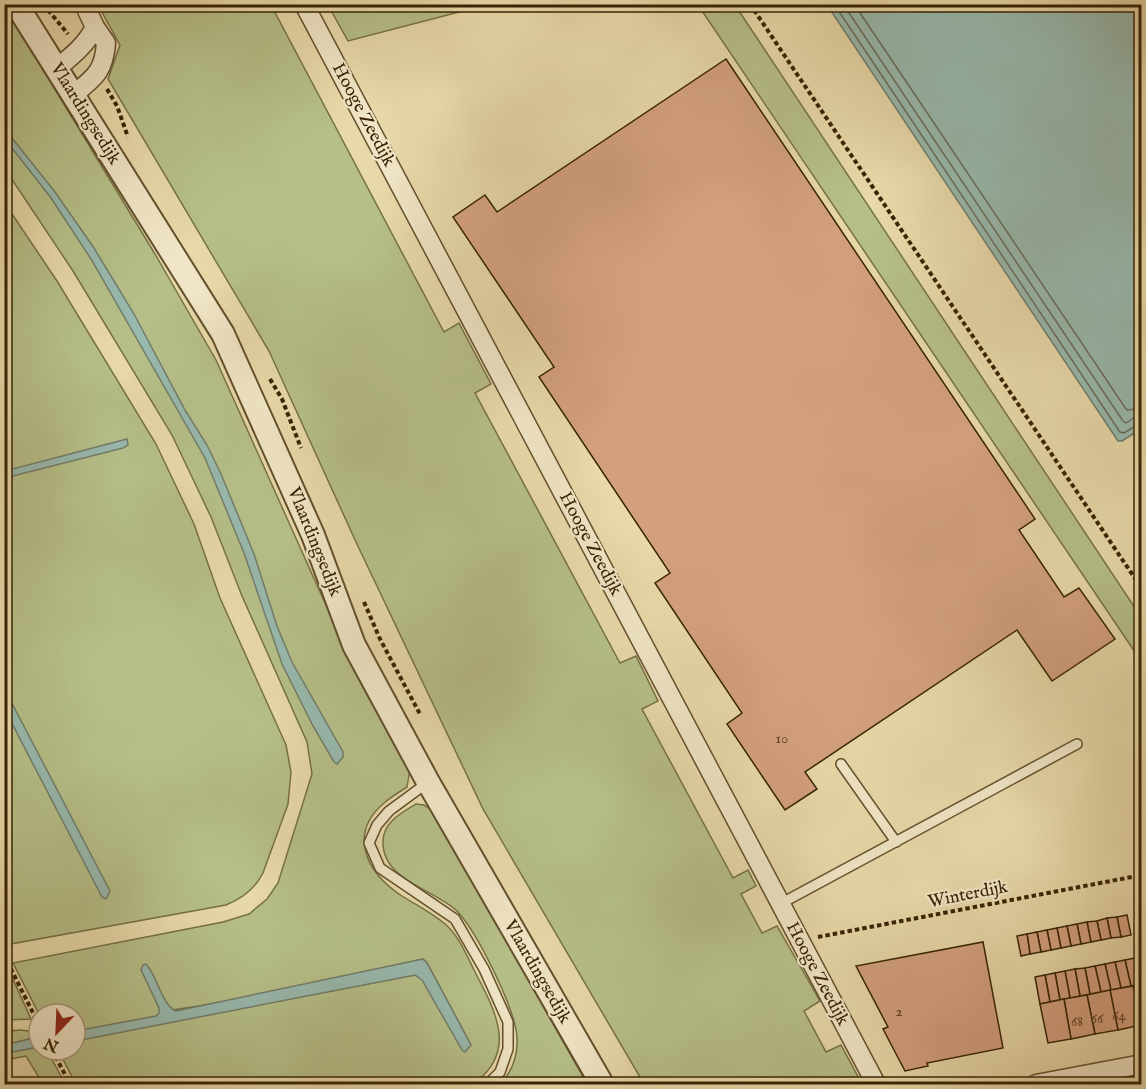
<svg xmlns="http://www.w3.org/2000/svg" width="1146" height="1089" viewBox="0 0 1146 1089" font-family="'IM FELL English',serif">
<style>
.green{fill:#b6bf88;stroke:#767146;stroke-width:1.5;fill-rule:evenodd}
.water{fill:#98b9ae;stroke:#717d6a;stroke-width:1.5}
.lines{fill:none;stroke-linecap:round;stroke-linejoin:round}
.shore{stroke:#686e59;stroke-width:1.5}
.building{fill:#d3a07e;stroke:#372304;stroke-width:1.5}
.service-casing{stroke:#63502d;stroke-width:12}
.minor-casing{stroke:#63502d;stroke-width:21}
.tertiary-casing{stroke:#63502d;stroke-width:26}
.path{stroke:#372304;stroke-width:4;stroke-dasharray:4.5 3;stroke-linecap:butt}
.service{stroke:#f0e6c7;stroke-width:9}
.minor{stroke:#f0e6c7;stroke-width:18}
.tertiary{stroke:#f0e6c7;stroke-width:22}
.labels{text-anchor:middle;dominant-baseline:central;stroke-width:4.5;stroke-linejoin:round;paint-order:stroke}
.number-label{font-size:15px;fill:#5e4222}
.street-label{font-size:18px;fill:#372304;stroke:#f0e6c7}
</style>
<rect width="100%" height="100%" fill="#e8d9a9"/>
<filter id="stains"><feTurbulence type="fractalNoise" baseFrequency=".00333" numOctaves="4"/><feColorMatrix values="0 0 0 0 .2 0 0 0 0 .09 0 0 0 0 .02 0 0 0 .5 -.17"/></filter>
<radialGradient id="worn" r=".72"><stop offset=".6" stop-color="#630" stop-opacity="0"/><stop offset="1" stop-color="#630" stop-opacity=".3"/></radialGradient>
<g class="green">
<polygon points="98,5 271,5 444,332 459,323 491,384 475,393 620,663 636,656 658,701 642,709 733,878 748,870 756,886 741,894 762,933 777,926 820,1001 804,1011 826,1052 841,1045 862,1084 644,1084 483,809 356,542 269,351 108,79 120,45"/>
<polygon points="328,5 486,5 348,41"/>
<polygon points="698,5 735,5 1141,617 1141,661"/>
<path d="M 5,7 L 155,254 L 216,360 L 338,632 L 410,769 L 407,787 C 399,792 391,797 384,803 C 348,834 366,871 399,894 C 414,904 431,912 445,924 C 459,936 466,954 474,970 C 495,1010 519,1052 473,1084 L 76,1084 L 58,1050 L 75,1050 L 75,1014 L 39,1014 L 13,963 L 223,922 L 249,914 L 267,899 L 278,883 L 312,774 L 307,742 L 242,596 L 211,517 L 172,435 L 73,271 L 5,169 ZM 423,959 L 427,963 L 471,1045 L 422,979 L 415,975 L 173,1021 L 173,1010 L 219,1003 Z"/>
<path d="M 4,202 L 57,281 L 156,444 L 194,524 L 220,598 L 286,745 L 291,772 L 288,804 L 263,873 C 255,889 243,898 226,905 L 5,945 Z"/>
<path d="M 416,804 L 424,805 L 432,810 L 587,1084 L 501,1084 C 512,1071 518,1055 517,1038 C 516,1010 477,932 457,911 C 435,890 383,880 383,843 C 382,823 401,813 416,804 Z"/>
<polygon points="5,966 7,966 31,1019 5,1020"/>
<polygon points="19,1030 29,1031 39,1038 39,1050 47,1050 65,1084 43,1084 26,1056 5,1060 5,1053 34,1048 29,1039 5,1045 4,1032"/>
</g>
<g class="water">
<polygon points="827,5 1141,5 1141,429 1122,441 1118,441"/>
<polygon points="4,128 55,192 94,248 134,314 185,410 207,445 221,474 254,554 277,626 292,662 343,752 343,757 337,764 334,762 313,726 282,664 244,553 205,458 91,259 51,198 5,139"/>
<polygon points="127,439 128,445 123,448 5,478 5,471"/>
<polygon points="5,690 110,891 106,899 102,897 5,710"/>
<path d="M 423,959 L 427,963 L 471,1045 L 465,1052 L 462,1050 L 422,980 L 415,975 L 76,1041 L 75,1031 L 156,1016 L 159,1013 L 159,1008 L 141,970 L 143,965 L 146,964 C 157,975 162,1006 176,1011 Z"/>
<polygon points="29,1039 34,1040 37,1043 34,1048 5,1053 5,1045"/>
</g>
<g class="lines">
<g class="shore">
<polyline points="834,4 1120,432 1124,433 1137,425 1142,424"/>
<polyline points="843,4 1123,421 1126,423 1135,417 1142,417"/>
<polyline points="854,4 1126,409 1128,410 1142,408"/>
</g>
</g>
<g class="building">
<polygon points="726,59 1035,519 1019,530 1064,597 1079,588 1115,639 1052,681 1017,630 805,772 817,789 785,810 727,724 742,713 655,583 670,573 539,377 554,367 453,217 485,195 497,212"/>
<polygon points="1127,915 1131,935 1121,937 1117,917"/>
<polygon points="1117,917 1121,937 1111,938 1107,918"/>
<polygon points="1107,918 1111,938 1101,940 1097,921"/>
<polygon points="1097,921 1101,940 1091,942 1087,922"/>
<polygon points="1087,922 1091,942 1081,944 1077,924"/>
<polygon points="1077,924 1081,944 1071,946 1067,926"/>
<polygon points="1067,926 1071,946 1061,948 1057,928"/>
<polygon points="1057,928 1061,948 1051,950 1047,930"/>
<polygon points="1047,930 1051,950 1041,952 1037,932"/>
<polygon points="1037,932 1041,952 1030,954 1027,934"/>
<polygon points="1027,934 1030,954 1021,956 1017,936"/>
<polygon points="983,942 1003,1048 927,1063 928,1066 905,1071 883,1029 888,1027 856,966"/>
<polygon points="1142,957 1142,984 1141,984 1135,958"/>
<polygon points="1135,958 1141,984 1131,986 1125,960"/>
<polygon points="1125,960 1131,986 1121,988 1115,962"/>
<polygon points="1115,962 1121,988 1111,990 1105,964"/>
<polygon points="1105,964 1111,990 1101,992 1095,966"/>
<polygon points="1095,966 1101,992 1090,994 1085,968"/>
<polygon points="1085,968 1090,994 1080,996 1075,969"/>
<polygon points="1075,969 1080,996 1070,998 1065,971"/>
<polygon points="1065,971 1070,998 1060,1000 1055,973"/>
<polygon points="1055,973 1060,1000 1050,1002 1045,975"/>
<polygon points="1045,975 1050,1002 1040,1004 1035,977"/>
<polygon points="1141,984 1142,984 1141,1025 1133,986"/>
<polygon points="1133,986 1141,1025 1118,1030 1110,990"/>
<polygon points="1110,990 1118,1030 1095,1034 1087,995"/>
<polygon points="1087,995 1095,1034 1071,1039 1064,999"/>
<polygon points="1064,999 1071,1039 1048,1043 1040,1004"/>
</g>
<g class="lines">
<g class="service-casing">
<g id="service">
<polyline points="841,764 896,842"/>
<polyline points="427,783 389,811 377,825 369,843 380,868 455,919 484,969 508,1022 508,1049 500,1072 488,1084"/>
<polyline points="780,904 1077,744"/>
</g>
</g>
<g class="minor-casing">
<g id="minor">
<polyline points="304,4 876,1084"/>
<path d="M 56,69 C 72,56 86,45 95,27"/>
<path d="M 73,95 C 94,78 104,72 106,43 L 95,27 L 84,4"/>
<polyline points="1036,1084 1142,1064"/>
</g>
</g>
<g class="tertiary-casing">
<polyline id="tertiary" points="16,4 223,334 313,535 354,645 428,782 602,1084"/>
</g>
<g class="path">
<polyline points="750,4 1142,589"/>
<polyline points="48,10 68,34"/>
<polyline points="107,89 117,106 128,137"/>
<polyline points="270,379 282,399 301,448"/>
<polyline points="364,602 380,639 421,716"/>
<polyline points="818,937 1142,875"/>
<polyline points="4,955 39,1025"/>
<polyline points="52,1050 70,1084"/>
</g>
<use href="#service" class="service"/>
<use href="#minor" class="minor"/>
<use href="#tertiary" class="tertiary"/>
</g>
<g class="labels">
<g class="number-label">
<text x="782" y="738">10</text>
<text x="899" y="1011">2</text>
<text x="1119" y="1015">64</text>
<text x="1097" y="1018">66</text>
<text x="1077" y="1021">68</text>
</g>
<g class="street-label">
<text transform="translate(85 114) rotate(58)">Vlaardingsedijk</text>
<text transform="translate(363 115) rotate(62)">Hooge Zeedijk</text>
<text transform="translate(314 542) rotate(68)">Vlaardingsedijk</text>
<text transform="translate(590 544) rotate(62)">Hooge Zeedijk</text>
<text transform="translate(968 895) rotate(-11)">Winterdijk</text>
<text transform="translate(537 972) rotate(60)">Vlaardingsedijk</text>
<text transform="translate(817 974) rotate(62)">Hooge Zeedijk</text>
</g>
</g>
<rect width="1146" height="1089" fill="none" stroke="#e8d9a9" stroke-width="24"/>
<rect x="6" y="6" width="1134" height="1077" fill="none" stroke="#372304" stroke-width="3"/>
<rect x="12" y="12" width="1122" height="1065" fill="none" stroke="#372304" stroke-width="1.5"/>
<g transform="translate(57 1032) rotate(203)"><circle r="28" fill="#f0e6c7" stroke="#a69879" stroke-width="1.5"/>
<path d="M0-4.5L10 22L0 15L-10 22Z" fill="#8f2418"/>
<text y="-9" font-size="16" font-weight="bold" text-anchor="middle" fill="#372304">N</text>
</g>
<rect width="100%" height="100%" filter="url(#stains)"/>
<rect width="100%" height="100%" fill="url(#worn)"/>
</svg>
